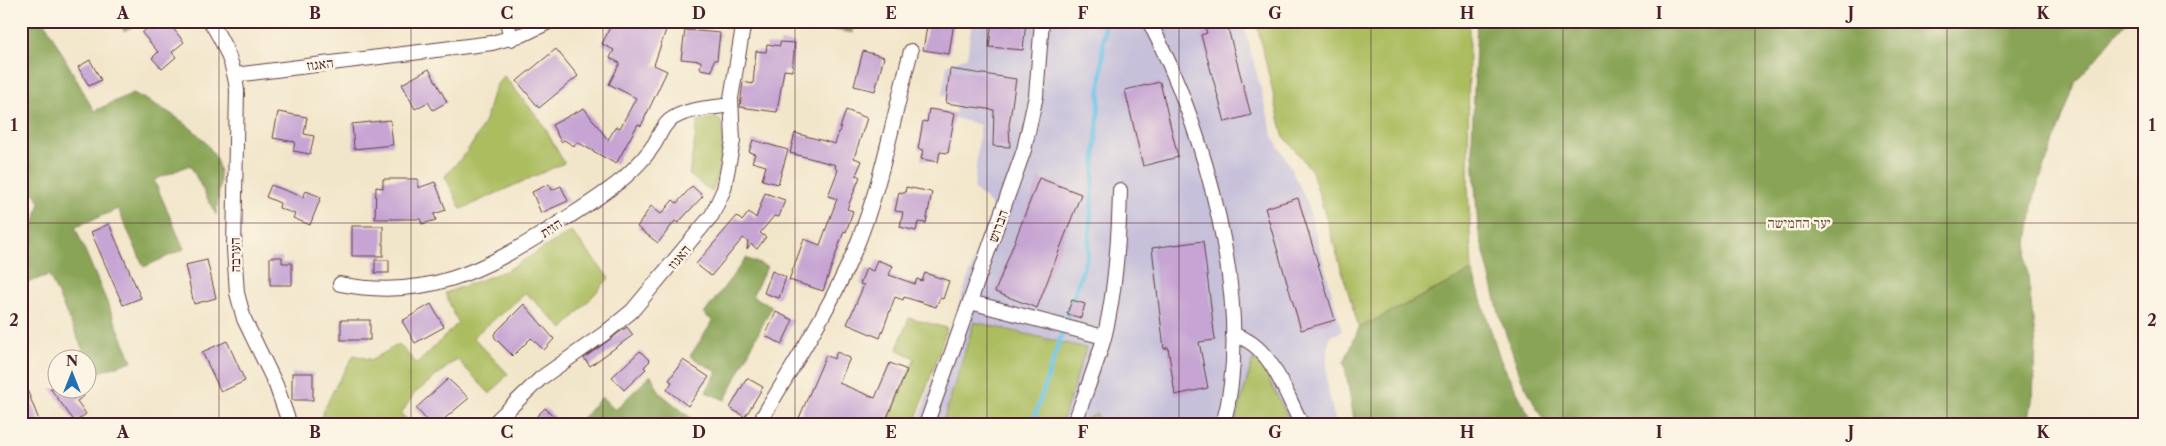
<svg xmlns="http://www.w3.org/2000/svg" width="2166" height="446" viewBox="0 0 2166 446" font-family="'Libre Caslon Text','Frank Ruhl Libre',serif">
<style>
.industrial{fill:#c6c0da}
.green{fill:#acbd61;stroke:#7b6e46}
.forest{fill:#89a457;stroke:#6a6241}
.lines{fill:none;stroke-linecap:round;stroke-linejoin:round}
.stream{stroke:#67c3e5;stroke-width:4.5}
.building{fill:#c6a4d3}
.street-casing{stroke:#633d43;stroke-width:16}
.street{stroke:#fff;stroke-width:14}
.grid{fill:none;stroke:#4a1f2b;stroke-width:1;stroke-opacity:0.55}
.labels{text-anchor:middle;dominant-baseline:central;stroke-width:5;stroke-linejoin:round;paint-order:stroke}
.street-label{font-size:14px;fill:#4a1f2b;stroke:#fcf5e5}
.park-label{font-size:14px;fill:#674e3b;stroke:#fcf5e5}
.neatline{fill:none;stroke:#4a1f2b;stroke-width:2}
.grid-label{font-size:16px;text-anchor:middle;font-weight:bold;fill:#4a1f2b}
</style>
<rect width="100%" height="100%" fill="#fcf5e5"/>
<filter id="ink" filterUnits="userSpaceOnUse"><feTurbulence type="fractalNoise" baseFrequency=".02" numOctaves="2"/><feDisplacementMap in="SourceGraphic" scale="10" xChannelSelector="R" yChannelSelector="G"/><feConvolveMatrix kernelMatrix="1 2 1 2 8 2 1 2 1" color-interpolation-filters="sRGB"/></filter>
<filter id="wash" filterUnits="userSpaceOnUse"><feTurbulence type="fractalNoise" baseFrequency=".0096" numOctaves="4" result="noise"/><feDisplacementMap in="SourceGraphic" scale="20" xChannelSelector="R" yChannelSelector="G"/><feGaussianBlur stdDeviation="1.12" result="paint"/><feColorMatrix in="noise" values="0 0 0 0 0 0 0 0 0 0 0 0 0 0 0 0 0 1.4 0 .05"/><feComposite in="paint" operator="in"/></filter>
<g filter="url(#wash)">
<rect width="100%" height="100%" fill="#f2e6ca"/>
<polygon class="industrial" points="972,21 1243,21 1274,139 1287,160 1307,202 1342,331 1330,337 1327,357 1327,383 1336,425 917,425 993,206 974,189 980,125 955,118 957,99 942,95 947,65 967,57"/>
<g class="green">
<polygon points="1256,21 1469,21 1468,188 1472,271 1359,328 1312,171 1283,135"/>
<path d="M 504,76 L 541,121 L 564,163 L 461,209 L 445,176 C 459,161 472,147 481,129 C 491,112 489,89 504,76 Z"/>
<path d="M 716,118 L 721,121 C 727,145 719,170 712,192 L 689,175 L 698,121 Z"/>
<polygon points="571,231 609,278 563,329 526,293 473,337 508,374 490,394 457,359 414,394 401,414 413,425 333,425 319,421 335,387 354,355 372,360 399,344 417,364 458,323 445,293 508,270"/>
<polygon points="909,318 947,328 914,425 886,425 915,358 897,349"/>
<polygon points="974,322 1086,348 1061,425 942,425"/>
<polygon points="1253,359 1264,370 1292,425 1234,425"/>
<polygon points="1097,414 1100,425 1080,425 1082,421"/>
</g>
<g class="forest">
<path d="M 21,21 L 44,21 L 94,111 L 133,93 C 163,108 210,132 219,168 C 222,181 217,201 216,215 L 190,165 L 154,180 L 184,249 L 144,267 L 118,209 L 75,227 L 132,361 L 94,374 L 49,275 L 21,285 L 21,242 L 34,225 L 40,202 L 21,174 Z"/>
<polygon points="118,21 143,21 124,31"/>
<polygon points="784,21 856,21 853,33"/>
<polygon points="1477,21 2127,21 2076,81 2035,193 2026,258 2036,347 2033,395 2028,425 1546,425 1522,380 1500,317 1478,228 1472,141"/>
<polygon points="746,258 767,267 752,296 772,306 725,400 706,392 717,372 690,356 713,321 704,314"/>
<polygon points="1472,271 1500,359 1534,425 1355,425 1344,362 1359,328"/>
<polygon points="651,375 660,393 692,419 688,425 576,425 602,397 615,410"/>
</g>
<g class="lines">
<polyline class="stream" points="1032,425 1088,253 1105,21"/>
</g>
<g id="blocks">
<g class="building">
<polygon points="156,21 167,21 184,42 172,52 176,57 162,69 152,58 158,52 142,33"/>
<polygon points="613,21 669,21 654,65 667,71 641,126 638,124 616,164 577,142 574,146 564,140 561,142 552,125 584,108 608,140 616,126 620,128 636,98 609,84 620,63 610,58 614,50 602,44"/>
<polygon points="928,21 954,23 949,54 923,50"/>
<polygon points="992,21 1026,21 1023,50 989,47"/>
<polygon points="1203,21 1226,21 1251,115 1225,122 1201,35 1207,33"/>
<polygon points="685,30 720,33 717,60 714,60 712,71 700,69 701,61 681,59"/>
<polygon points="780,42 795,43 792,71 784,70 777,112 740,107 743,82 753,84 756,51 766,52 767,44 780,46"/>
<polygon points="556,49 578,76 539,108 517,81"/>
<polygon points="863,51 884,57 875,91 854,86"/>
<polygon points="90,60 101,80 89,86 78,67"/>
<polygon points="429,69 447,102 433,110 428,102 415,109 402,84"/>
<polygon points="950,69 1016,79 1009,125 1010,147 993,146 994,110 946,103"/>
<polygon points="1160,82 1178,157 1143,166 1125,90"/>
<polygon points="929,109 955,113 948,153 940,152 938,162 921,159 923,150 918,149 923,121 927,122"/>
<polygon points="846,110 867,118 854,158 862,161 856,175 860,177 847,209 853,211 846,232 844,231 823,291 789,280 804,239 820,245 837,199 828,196 838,170 835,168 836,165 790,153 795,133 835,144"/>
<polygon points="278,112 307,117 304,134 314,136 310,154 293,151 295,142 273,138"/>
<polygon points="390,120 393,145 354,149 352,124"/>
<polygon points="753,140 788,150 778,184 762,180 766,166 752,162 755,154 749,152"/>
<polygon points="1039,178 1081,194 1037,308 995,292"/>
<polygon points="383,179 418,179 418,188 435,182 446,210 434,214 436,220 422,224 420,219 375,219 376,187 383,188"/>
<polygon points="549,184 552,190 561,186 568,201 541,213 532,192"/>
<polygon points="271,185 303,197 306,191 321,197 310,225 293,218 295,214 279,208 280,203 266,197"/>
<polygon points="692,186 703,196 678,223 675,221 658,243 637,227 651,206 661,214 673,200 677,203"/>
<polygon points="906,187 932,192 926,223 918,222 916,231 900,227 903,212 895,211 899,192 905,193"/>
<polygon points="765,193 785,200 779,217 774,216 760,233 766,237 757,249 751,244 747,249 748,242 743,238 711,276 696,264 737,216 742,221 749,212 756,218"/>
<polygon points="1298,198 1335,320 1301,330 1265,208"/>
<polygon points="109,224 141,298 123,305 91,232"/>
<rect x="352" y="226" width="31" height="30"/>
<polygon points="1203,241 1215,340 1199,342 1208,388 1175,395 1168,347 1164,349 1152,248"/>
<polygon points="270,257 282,257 282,263 292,263 292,285 270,285"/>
<polygon points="207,260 216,298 194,304 185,265"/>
<rect x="375" y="260" width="14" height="13"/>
<polygon points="877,260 893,266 889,275 915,284 917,279 922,281 925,273 949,281 943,299 940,298 936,307 904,297 903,300 895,297 880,338 847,324 864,285 860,284 866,268 873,271"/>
<polygon points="772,271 786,277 779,298 764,293"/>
<polygon points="1072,300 1085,304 1081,318 1067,314"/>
<polygon points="431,304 444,327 415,343 402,321"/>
<polygon points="524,304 554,339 544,350 531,338 513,356 495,338 494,334"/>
<polygon points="776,312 793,320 782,344 765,336"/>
<rect x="341" y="320" width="29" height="20"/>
<polygon points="627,327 633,335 590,366 584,358"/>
<polygon points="227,341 245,381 221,392 202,352"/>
<polygon points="640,351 650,361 644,367 646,369 624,390 612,377"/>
<polygon points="837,352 850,358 839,383 875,398 890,363 907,370 884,425 796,425 826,355 834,359"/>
<polygon points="683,360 709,377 688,406 667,390 672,382 669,380"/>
<rect x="292" y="373" width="21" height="27"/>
<polygon points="21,377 22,377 41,425 21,425"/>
<polygon points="747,378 763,387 745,417 730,408"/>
<polygon points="448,379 469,398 437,425 431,425 416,408"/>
<polygon points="50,388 79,388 84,396 77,401 86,414 75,422"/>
<polygon points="545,408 563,425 528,425"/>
</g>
</g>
</g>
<g filter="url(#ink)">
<use href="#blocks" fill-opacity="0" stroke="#633d43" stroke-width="1"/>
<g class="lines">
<g class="street-casing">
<g id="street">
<path d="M 210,21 C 224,43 234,64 237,90 L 234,249 L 237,293 L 244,319 L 276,385 L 290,425"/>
<polyline points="507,21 511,39"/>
<path d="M 1149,21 C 1204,127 1256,307 1223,425"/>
<polyline points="235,75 492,43 524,34 551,21"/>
<path d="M 340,284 C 425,301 483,271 553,227 C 577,211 603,196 625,177 C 636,167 647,156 655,143 C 659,136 662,127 669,121 C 685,108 712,108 731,105"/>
<polyline points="970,302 1104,337"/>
<path d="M 1233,335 C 1271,343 1285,393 1302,425"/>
<polyline points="492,425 541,378 605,333 632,311 712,215 724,189 733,141 731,98 744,21"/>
<path d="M 758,425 C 791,368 828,313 854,252 C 881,188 893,118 911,51"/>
<polyline points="926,425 1024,150 1036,96 1042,21"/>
<path d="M 1074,425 C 1084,396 1096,367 1104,338 C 1116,290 1119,239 1120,190"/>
</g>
</g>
<use href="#street" class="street"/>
</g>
</g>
<path class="grid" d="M 219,21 L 219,425M 411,21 L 411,425M 603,21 L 603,425M 795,21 L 795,425M 987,21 L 987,425M 1179,21 L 1179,425M 1371,21 L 1371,425M 1563,21 L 1563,425M 1755,21 L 1755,425M 1947,21 L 1947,425M 21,223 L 2145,223"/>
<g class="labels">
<g class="street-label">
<text transform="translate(320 64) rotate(-7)">האגוז</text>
<text transform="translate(998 226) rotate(-70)">הברוש</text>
<text transform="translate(551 228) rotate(-33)">הזית</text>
<text transform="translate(235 255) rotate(-91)">הערבה</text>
<text transform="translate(679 257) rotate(-50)">האגוז</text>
</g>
<g class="park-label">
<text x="1799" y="223">יער החמישה</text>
</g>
</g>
<rect width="2166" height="446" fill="none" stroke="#fcf5e5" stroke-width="55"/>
<g transform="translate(72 374)"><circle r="24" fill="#fcf5e5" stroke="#b59f9b"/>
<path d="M0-4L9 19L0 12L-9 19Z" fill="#1f6fb2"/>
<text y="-8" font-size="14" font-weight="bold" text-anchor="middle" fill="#4a1f2b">N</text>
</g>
<rect x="28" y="28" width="2110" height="390" class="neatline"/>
<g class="grid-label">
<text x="123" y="19">A</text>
<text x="315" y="19">B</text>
<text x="507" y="19">C</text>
<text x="699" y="19">D</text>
<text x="891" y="19">E</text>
<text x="1083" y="19">F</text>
<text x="1275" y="19">G</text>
<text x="1467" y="19">H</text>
<text x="1659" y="19">I</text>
<text x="1851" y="19">J</text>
<text x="2043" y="19">K</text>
<text x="14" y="131">1</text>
<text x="2152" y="131">1</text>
<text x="14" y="326">2</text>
<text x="2152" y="326">2</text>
<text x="123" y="438">A</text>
<text x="315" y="438">B</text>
<text x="507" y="438">C</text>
<text x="699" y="438">D</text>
<text x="891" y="438">E</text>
<text x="1083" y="438">F</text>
<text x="1275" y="438">G</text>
<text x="1467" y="438">H</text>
<text x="1659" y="438">I</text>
<text x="1851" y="438">J</text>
<text x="2043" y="438">K</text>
</g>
</svg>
